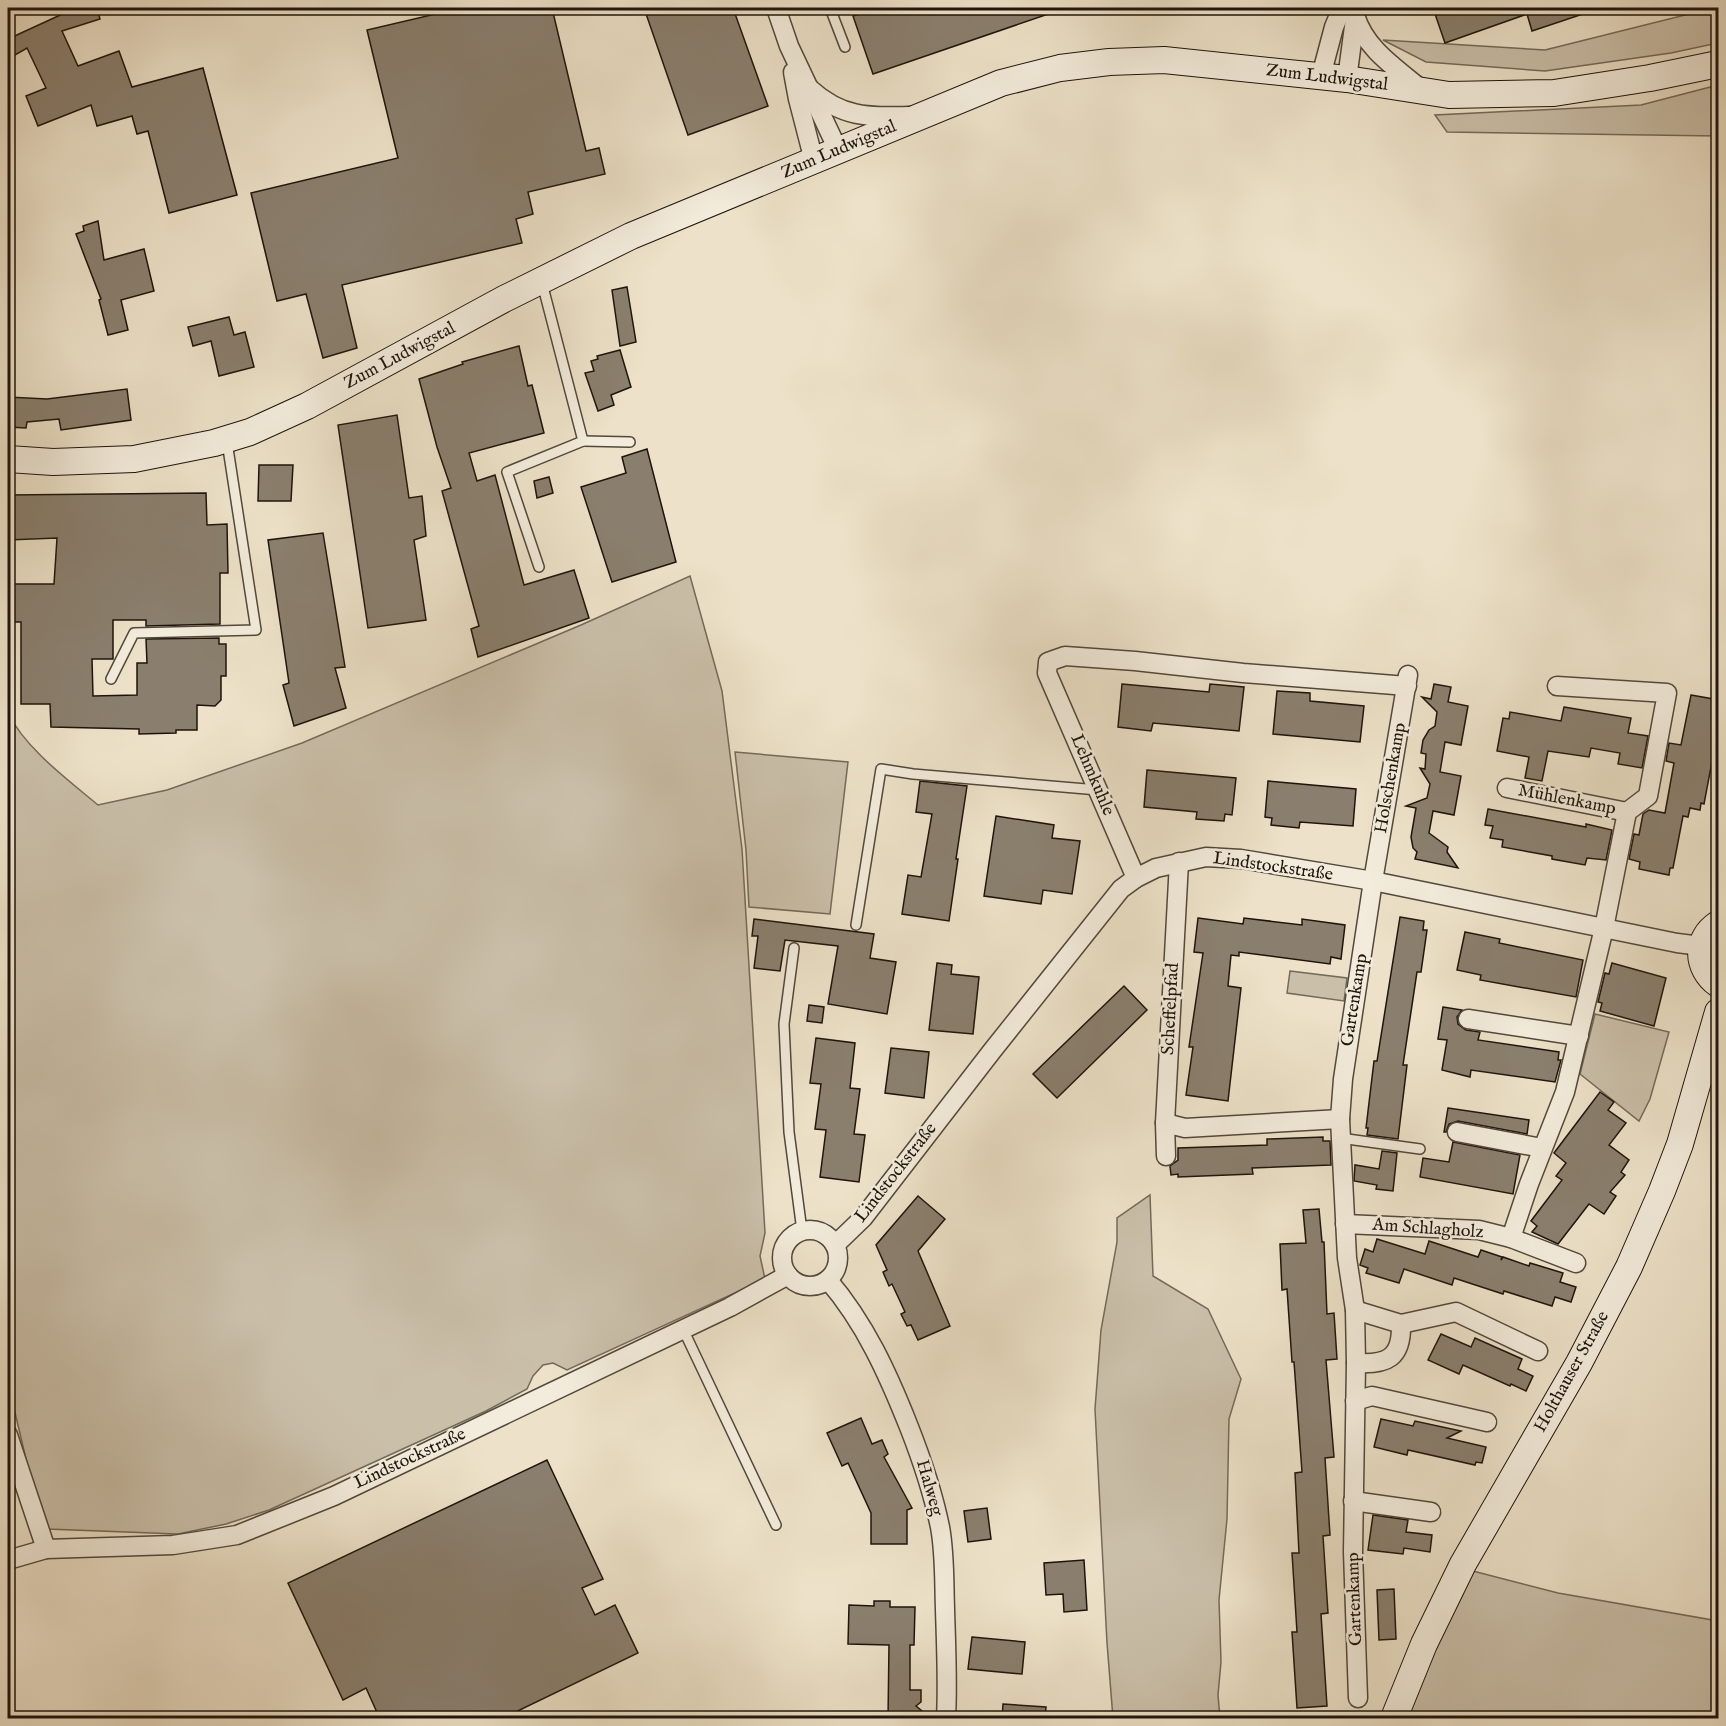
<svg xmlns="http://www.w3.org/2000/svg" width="1726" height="1726" viewBox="0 0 1726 1726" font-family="'IM FELL English',serif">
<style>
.green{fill:#cabfa9;stroke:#746a5a;stroke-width:1.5}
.building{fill:#8a7f6e;stroke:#1e140c;stroke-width:1.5}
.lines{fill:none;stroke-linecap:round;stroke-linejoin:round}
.lane-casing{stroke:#52483b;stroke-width:12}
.street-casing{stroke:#52483b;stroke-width:21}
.secondary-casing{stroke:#1e140c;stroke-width:28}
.lane{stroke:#f3ecdc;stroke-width:9}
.street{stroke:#f3ecdc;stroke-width:18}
.secondary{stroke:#f3ecdc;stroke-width:26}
.labels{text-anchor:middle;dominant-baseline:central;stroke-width:5;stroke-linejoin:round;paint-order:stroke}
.street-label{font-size:18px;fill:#1e140c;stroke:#f3ecdc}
</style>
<rect width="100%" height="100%" fill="#ede2c9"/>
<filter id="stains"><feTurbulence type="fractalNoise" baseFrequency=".00333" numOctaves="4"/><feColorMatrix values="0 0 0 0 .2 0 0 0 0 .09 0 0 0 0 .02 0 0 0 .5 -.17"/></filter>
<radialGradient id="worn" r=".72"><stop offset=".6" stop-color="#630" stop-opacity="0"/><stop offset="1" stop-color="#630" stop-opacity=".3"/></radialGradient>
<g class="green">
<polygon points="1713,8 1718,8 1718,43 1671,53 1545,71 1426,62 1383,40 1545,50"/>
<polygon points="1718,85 1718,136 1447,132 1435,115 1641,105"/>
<path d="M 690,576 L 722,691 L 742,849 L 765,1233 L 760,1256 L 765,1279 L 567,1370 L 553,1363 L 543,1365 L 533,1376 L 527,1389 L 486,1411 L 269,1510 L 226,1524 L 178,1534 L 47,1529 L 35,1497 L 8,1383 L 8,713 C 26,749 67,779 98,805 L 167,790 L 302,743 L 581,625 Z"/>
<polygon points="735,752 848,762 830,914 749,907 746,850"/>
<polygon points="1290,971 1347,978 1344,1001 1287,993"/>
<polygon points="1595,1014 1669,1032 1650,1099 1639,1121 1580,1074"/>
<polygon points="1150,1195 1153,1276 1208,1309 1241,1379 1229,1419 1227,1519 1219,1600 1221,1662 1218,1695 1220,1718 1113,1718 1107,1643 1095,1409 1101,1330 1117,1242 1117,1218"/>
<polygon points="1469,1570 1558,1593 1718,1621 1718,1718 1400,1718"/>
</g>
<g class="building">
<polygon points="68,8 97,8 100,19 62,31 78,66 119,51 132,87 203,68 237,195 169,213 148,131 137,134 132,116 97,126 91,105 38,126 26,96 46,88 27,48 8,59 8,39 69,11"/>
<polygon points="461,8 552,8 586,151 599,148 605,174 528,192 533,214 516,219 522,243 342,285 357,348 323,358 306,294 277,301 251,193 398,158 367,30"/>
<polygon points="644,8 733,8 768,106 688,135"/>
<polygon points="869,8 1059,8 1060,10 873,74 853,16 870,11"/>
<polygon points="1433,8 1595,8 1595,10 1532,31 1527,14 1445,43"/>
<polygon points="98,221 104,260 144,249 154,291 121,300 128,330 108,335 99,300 101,299 76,234 84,231 83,226"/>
<polygon points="627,287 636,342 620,346 612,290"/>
<polygon points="229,317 234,335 245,332 254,367 219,376 211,341 193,346 188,327"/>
<polygon points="519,346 528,386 532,385 544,433 469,453 477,481 495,475 524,585 574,570 589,618 478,657 471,629 479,626 442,491 451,488 437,447 419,379 463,364 462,362"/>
<polygon points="620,350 631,387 611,395 614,405 598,411 585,373 594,371 591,361 598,359 597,356"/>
<polygon points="127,389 131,420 61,430 59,419 27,422 26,428 8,427 8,397 47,399"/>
<polygon points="397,415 409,498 422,496 426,536 414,540 426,620 368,628 338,425"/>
<polygon points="647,449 676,562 612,582 581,487 626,473 622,457"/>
<polygon points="259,465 293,465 291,501 258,501"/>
<polygon points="549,477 553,493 537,498 534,481"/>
<polygon points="206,493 207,525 227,524 228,573 220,573 220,624 146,626 146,620 113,620 113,659 92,659 93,696 137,695 137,663 147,663 146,639 219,638 219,644 226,644 226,676 221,676 221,700 215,706 197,705 197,730 176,730 176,733 139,734 139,729 51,727 50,704 21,704 21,622 8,622 8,584 54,584 57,538 8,540 8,495"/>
<polygon points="323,533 345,667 335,668 346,708 294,726 283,685 289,683 268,540"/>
<polygon points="1122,684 1209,692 1210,684 1244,687 1239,731 1153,723 1151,731 1118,727"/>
<polygon points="1434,684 1451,687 1448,702 1468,706 1461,745 1445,742 1440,772 1461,776 1454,815 1433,811 1429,833 1448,847 1447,852 1458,868 1415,859 1417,852 1413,848 1411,837 1416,808 1406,806 1427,798 1430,784 1420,768 1425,769 1426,754 1421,753 1423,740 1429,730 1435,726 1437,712 1422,697 1431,699"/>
<polygon points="1277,691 1310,693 1310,701 1364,706 1360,742 1273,734"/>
<polygon points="1691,695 1719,700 1719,752 1714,751 1704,804 1701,803 1700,810 1690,808 1688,817 1683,816 1673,868 1670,868 1669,875 1639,869 1640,862 1629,859 1634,834 1639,835 1643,814 1649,810 1665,813 1674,763 1666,761 1669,743 1681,745"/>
<polygon points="1564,707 1631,718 1628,733 1648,736 1642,768 1618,764 1620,753 1591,748 1589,757 1548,751 1542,781 1525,778 1529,757 1497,751 1503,718 1509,719 1510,712 1561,721"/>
<polygon points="1147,770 1236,778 1232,815 1225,814 1224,821 1196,819 1197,812 1144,807"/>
<polygon points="920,781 967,786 956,859 958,859 949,921 902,914 908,875 921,877 932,814 916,812"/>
<polygon points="1268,781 1356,789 1353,826 1300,822 1299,828 1271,825 1272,818 1265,817"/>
<polygon points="1488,809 1586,827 1586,824 1612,830 1606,860 1587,858 1585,865 1552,859 1552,856 1502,847 1503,840 1490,838 1493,826 1485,825"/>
<polygon points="996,816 1054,825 1052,838 1080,841 1072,894 1043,890 1041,904 984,896"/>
<polygon points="1400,917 1424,921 1423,930 1427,930 1421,972 1417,972 1403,1065 1407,1065 1398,1139 1367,1135 1368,1128 1366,1128 1374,1061 1377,1061"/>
<polygon points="1198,918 1243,924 1244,918 1302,925 1302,919 1345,925 1341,959 1331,957 1330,964 1239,952 1239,956 1231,955 1228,986 1241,988 1228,1101 1186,1095 1193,1047 1189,1047 1203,953 1194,952"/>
<polygon points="754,919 874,934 870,958 896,962 887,1014 828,1004 838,946 785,940 780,971 754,968 758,936 752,936"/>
<polygon points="1465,932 1500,939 1499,943 1583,960 1576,997 1480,980 1481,975 1457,970"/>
<polygon points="937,963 952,965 951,974 979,977 973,1034 929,1030"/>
<polygon points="1612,963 1666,978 1654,1026 1600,1011 1602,1003 1598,1002 1605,973 1609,974"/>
<polygon points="1124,986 1147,1010 1057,1098 1033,1074"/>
<polygon points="809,1005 824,1007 822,1023 807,1021"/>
<polygon points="1443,1007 1462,1010 1457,1017 1458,1024 1466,1030 1480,1032 1478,1040 1559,1052 1558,1060 1561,1060 1555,1082 1471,1070 1470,1077 1442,1070 1447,1040 1438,1039"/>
<polygon points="816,1038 855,1043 850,1088 860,1089 854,1134 865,1135 859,1182 820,1177 826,1130 815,1129 821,1084 810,1083"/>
<polygon points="891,1048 929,1052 924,1098 885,1093"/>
<polygon points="1600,1092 1614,1102 1608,1110 1626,1123 1609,1145 1629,1160 1621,1172 1625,1175 1610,1192 1616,1196 1604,1214 1589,1204 1558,1244 1532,1232 1537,1226 1531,1221 1562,1180 1556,1176 1566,1163 1554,1153"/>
<polygon points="1448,1108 1529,1120 1527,1134 1458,1121 1449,1124 1446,1132 1444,1132"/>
<polygon points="1323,1137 1323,1141 1330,1141 1331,1165 1252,1168 1253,1174 1178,1177 1178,1174 1171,1175 1170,1166 1178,1160 1178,1148 1267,1145 1267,1139"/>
<polygon points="1453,1142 1520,1155 1513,1194 1420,1177 1423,1158 1449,1162"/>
<polygon points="1382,1151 1397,1153 1393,1191 1376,1189 1377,1185 1354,1181 1355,1165 1379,1169"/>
<polygon points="918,1196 945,1219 918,1251 950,1326 918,1340 911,1325 907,1326 901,1314 905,1312 899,1299 892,1284 889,1286 883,1272 887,1270 876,1245"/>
<polygon points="1319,1209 1322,1242 1324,1242 1327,1314 1334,1313 1337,1359 1326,1360 1334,1457 1325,1458 1330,1535 1323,1536 1328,1613 1321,1614 1327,1706 1297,1708 1292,1632 1297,1632 1292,1553 1299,1553 1295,1473 1302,1472 1294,1362 1292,1362 1287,1289 1282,1290 1280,1244 1306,1243 1303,1210"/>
<polygon points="1377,1239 1425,1254 1429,1241 1478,1257 1481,1250 1502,1257 1501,1260 1503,1257 1529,1266 1530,1263 1563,1273 1560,1282 1576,1287 1571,1302 1555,1297 1552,1306 1504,1291 1503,1294 1454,1278 1452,1285 1404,1269 1399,1283 1366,1273 1368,1268 1360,1265 1365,1249 1373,1252"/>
<polygon points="1441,1334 1471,1347 1475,1338 1522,1359 1518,1369 1533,1376 1526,1391 1511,1384 1510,1386 1463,1365 1459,1374 1428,1360"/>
<polygon points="861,1418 872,1444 882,1440 888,1454 884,1457 912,1508 907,1510 907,1544 871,1544 871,1513 848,1463 842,1466 827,1433"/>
<polygon points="1381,1419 1413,1426 1415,1421 1461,1431 1447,1438 1486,1447 1482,1463 1476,1462 1475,1465 1408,1450 1407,1455 1374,1447"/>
<polygon points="547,1460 603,1579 582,1588 595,1615 615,1605 638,1653 501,1719 380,1719 366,1688 343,1700 288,1583"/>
<polygon points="987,1508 991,1539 968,1542 964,1511"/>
<polygon points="1373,1515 1408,1520 1406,1532 1432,1535 1430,1552 1404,1548 1403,1554 1368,1550"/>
<polygon points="1084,1560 1087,1610 1064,1612 1063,1594 1046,1595 1044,1563"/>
<polygon points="1394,1589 1396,1639 1379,1640 1377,1590"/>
<polygon points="874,1601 890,1601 890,1607 915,1607 914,1645 910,1645 910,1690 921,1690 921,1702 916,1706 932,1719 888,1719 889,1645 848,1644 849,1605 874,1606"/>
<polygon points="972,1637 1025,1642 1022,1674 968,1669"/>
<polygon points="1003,1704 1046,1707 1045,1719 1002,1719"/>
</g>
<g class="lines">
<g class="lane-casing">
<g id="lane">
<polyline points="830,8 845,47"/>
<polyline points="583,441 630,442"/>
<polyline points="539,567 507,472 583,441 542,283"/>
<polyline points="111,679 134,633 256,630 227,442"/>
<polyline points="856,925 881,769 913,774 1098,790"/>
<polyline points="794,948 784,1024 789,1132 802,1231"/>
<polyline points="1340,1138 1420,1149"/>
<polyline points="683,1329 776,1525"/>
</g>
</g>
<g class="street-casing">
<g id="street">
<polyline points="776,8 789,46 838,150"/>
<path d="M 1355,15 C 1365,49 1396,68 1422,90"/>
<polyline points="793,72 798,99 814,161"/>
<polyline points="1321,76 1334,27 1342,8"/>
<polyline points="1347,79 1355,19"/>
<path d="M 810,89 C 842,118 868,117 910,116"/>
<polyline points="1507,788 1627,812"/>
<polyline points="1136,878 1047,673 1048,662 1065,656 1135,661 1243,673 1407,686"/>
<polyline points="1468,1019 1579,1036"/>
<polyline points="1165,1123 1185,1128 1340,1119"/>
<polyline points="1457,1132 1542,1148"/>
<polyline points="1166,1156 1165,1123 1179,862"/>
<polyline points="1345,1224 1479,1230 1511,1238 1529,1184 1565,1092 1604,928 1627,812 1648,796 1667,693 1557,686"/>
<circle cx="810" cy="1258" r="28"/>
<polyline points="1511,1238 1576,1263"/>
<polyline points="835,1245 863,1218 992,1051 1121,889 1136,878 1156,868 1206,857 1241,859 1373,881 1677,943 1701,946"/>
<path d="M 828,1280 C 865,1323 888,1374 909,1427 C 922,1460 933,1493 940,1527 C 945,1554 944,1582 945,1609 C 946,1646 948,1682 946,1718"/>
<path d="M 1355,1310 L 1401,1324 C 1402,1358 1387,1365 1356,1363"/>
<polyline points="1401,1324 1456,1312 1538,1351"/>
<polyline points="1355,1401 1372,1396 1487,1422"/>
<polyline points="8,1435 46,1549"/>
<polyline points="1353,1501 1431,1512"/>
<polyline points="8,1560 46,1549 173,1545 237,1535 334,1496 730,1307 788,1275"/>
<polyline points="1358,1698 1353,1552 1356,1363 1355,1310 1347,1258 1340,1119 1343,1079 1373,881 1408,675"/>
</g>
</g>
<g class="secondary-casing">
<g id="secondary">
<polyline points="8,459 53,462 134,459 214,443 250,432 307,406 504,299 631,236 1001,83 1060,68 1109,62 1164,60 1347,79 1449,95 1554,93 1650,78 1718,64"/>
<path d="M 1718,924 C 1695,939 1696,968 1718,984"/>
<polyline points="1394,1718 1424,1644 1463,1564 1579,1363 1629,1267 1662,1191 1680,1144 1718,1012"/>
</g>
</g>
<use href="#lane" class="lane"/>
<use href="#street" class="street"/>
<use href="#secondary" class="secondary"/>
</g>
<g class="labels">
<g class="street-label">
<text transform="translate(1327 78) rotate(7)">Zum Ludwigstal</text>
<text transform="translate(839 150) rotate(-23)">Zum Ludwigstal</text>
<text transform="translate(400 356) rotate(-28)">Zum Ludwigstal</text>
<text transform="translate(1092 775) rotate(67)">Lehmkuhle</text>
<text transform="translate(1391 778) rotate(-80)">Holschenkamp</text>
<text transform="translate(1567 800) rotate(11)">Mühlenkamp</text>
<text transform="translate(1273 867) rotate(8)">Lindstockstraße</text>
<text transform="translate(1355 1000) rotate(-81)">Gartenkamp</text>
<text transform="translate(1171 1009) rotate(-87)">Scheffelpfad</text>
<text transform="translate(896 1173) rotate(-52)">Lindstockstraße</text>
<text transform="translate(1428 1229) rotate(4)">Am Schlagholz</text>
<text transform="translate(1572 1372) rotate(-61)">Holthauser Straße</text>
<text transform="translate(410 1459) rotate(-25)">Lindstockstraße</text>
<text transform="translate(929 1488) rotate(74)">Halweg</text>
<text transform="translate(1355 1599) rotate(-92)">Gartenkamp</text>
</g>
</g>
<rect width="1726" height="1726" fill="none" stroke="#ede2c9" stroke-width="30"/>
<rect x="9" y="9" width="1708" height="1708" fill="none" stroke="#1e140c" stroke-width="3"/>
<rect x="15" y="15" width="1696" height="1696" fill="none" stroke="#1e140c" stroke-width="1.5"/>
<rect width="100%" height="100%" filter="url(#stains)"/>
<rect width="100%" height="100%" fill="url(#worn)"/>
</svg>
